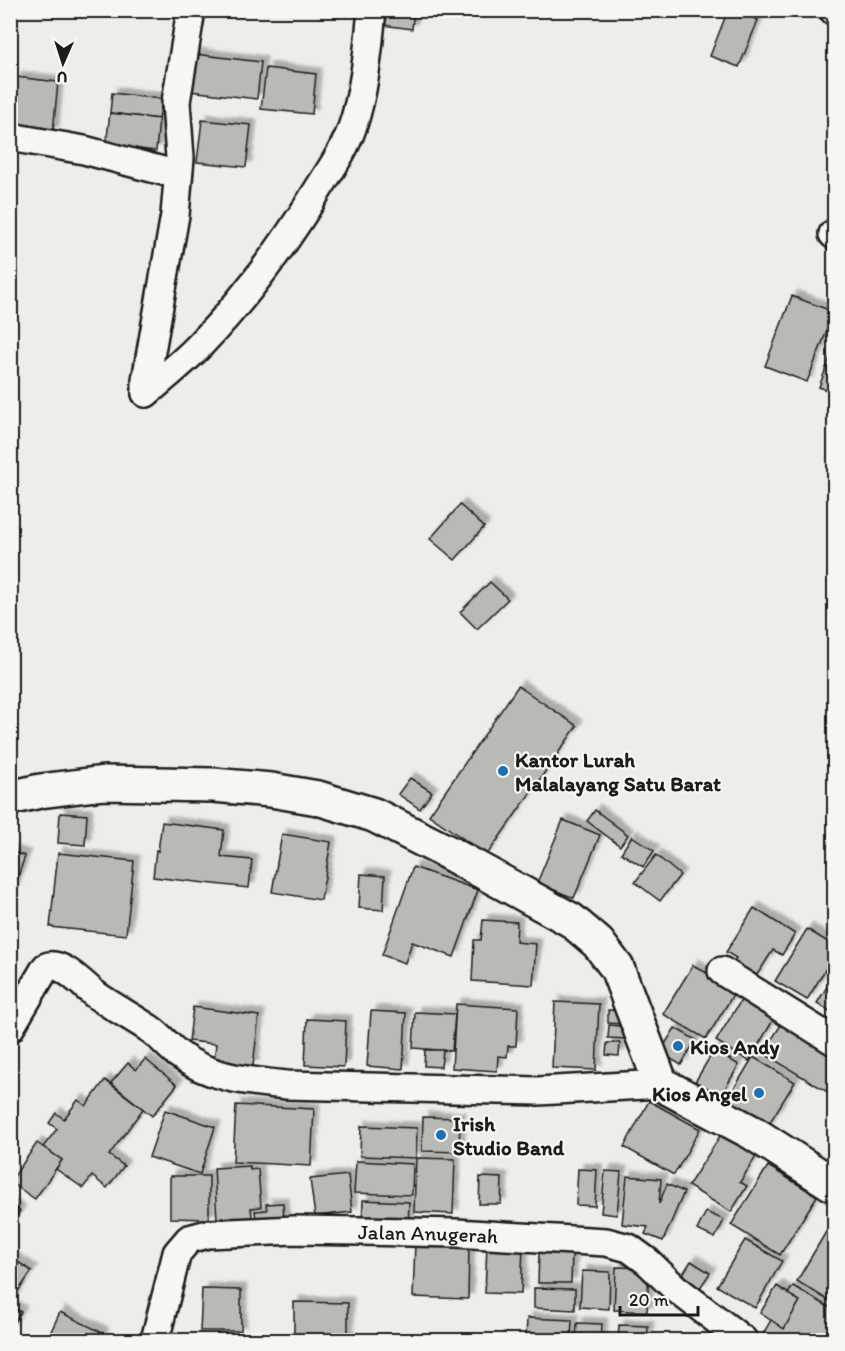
<svg xmlns="http://www.w3.org/2000/svg" width="845" height="1351" viewBox="0 0 845 1351" font-family="Itim,sans-serif">
<style>
.building{fill:#b9b9b6;stroke:#1c1c1c;stroke-width:1.5;filter:url(#shadow)}
.lines{fill:none;stroke-linecap:round;stroke-linejoin:round}
.minor-casing{stroke:#1c1c1c;stroke-width:32}
.tertiary-casing{stroke:#1c1c1c;stroke-width:38}
.minor{stroke:#f6f6f2;stroke-width:27}
.tertiary{stroke:#f6f6f2;stroke-width:33}
.poi-dot{fill:#1f6fb2;stroke:#f6f6f2;stroke-width:2}
.labels{text-anchor:middle;dominant-baseline:central;stroke-width:4.5;stroke-linejoin:round;paint-order:stroke}
.poi-label{font-size:21px;font-weight:bold;fill:#1c1c1c;stroke:#f6f6f2;text-anchor:start}
.street-label{font-size:21px;fill:#1c1c1c;stroke:#f6f6f2}
</style>
<defs>
<filter id="shadow"><feDropShadow dx="5.5" dy="-5.5" stdDeviation="1.5" flood-color="#0004"/></filter>
</defs>
<rect width="100%" height="100%" fill="#edede9"/>
<filter id="ink" filterUnits="userSpaceOnUse"><feTurbulence type="fractalNoise" baseFrequency=".0167" numOctaves="2"/><feDisplacementMap in="SourceGraphic" scale="12" xChannelSelector="R" yChannelSelector="G"/><feConvolveMatrix kernelMatrix="1 2 1 2 8 2 1 2 1" color-interpolation-filters="sRGB"/></filter>
<g filter="url(#ink)">
<g class="building">
<polygon points="377,10 414,10 412,29 375,24"/>
<polygon points="728,10 735,10 758,20 739,67 710,56"/>
<polygon points="194,54 261,62 257,99 190,91"/>
<polygon points="266,68 316,74 312,114 261,109"/>
<polygon points="16,77 58,82 53,132 11,127"/>
<polygon points="112,93 162,99 159,119 110,113"/>
<polygon points="110,113 159,119 156,151 106,145"/>
<polygon points="202,120 251,125 246,167 197,162"/>
<polygon points="792,296 834,312 807,382 765,366"/>
<polygon points="834,347 834,393 819,387"/>
<polygon points="460,505 484,527 455,560 430,539"/>
<polygon points="490,582 508,599 477,629 460,612"/>
<polygon points="518,686 577,726 487,855 429,815"/>
<polygon points="410,778 432,792 420,809 398,794"/>
<polygon points="595,810 628,835 620,846 587,821"/>
<polygon points="60,813 87,815 85,845 58,843"/>
<polygon points="563,820 600,835 574,898 537,883"/>
<polygon points="162,822 224,830 221,857 252,860 249,888 153,877 156,850 158,851"/>
<polygon points="282,834 331,842 321,900 272,892"/>
<polygon points="632,836 654,851 643,867 621,853"/>
<polygon points="10,851 25,856 10,900"/>
<polygon points="58,853 134,861 126,935 50,927"/>
<polygon points="656,855 680,875 660,901 635,882"/>
<polygon points="413,867 478,890 454,957 412,942 405,963 382,955"/>
<polygon points="361,874 385,876 383,910 359,908"/>
<polygon points="754,908 795,934 782,955 773,950 755,978 732,964 736,958 726,952"/>
<polygon points="483,920 517,922 516,942 536,944 533,985 472,981 474,940 481,940"/>
<polygon points="807,929 834,946 834,955 807,1000 775,981"/>
<polygon points="693,965 736,990 706,1039 663,1014"/>
<polygon points="833,977 834,978 834,1014 817,1003"/>
<polygon points="743,997 775,1017 749,1061 716,1041"/>
<polygon points="555,1002 599,1004 596,1070 552,1068"/>
<polygon points="456,1004 518,1008 516,1046 508,1046 507,1057 498,1056 497,1071 452,1068"/>
<polygon points="193,1007 259,1016 253,1066 214,1061 216,1044 189,1041"/>
<polygon points="608,1010 624,1011 623,1024 608,1023"/>
<polygon points="371,1011 406,1013 403,1069 367,1066"/>
<polygon points="415,1012 455,1014 452,1051 413,1048"/>
<polygon points="786,1017 834,1046 834,1096 763,1053"/>
<polygon points="307,1019 346,1021 344,1067 305,1065"/>
<polygon points="609,1025 629,1027 629,1039 608,1038"/>
<polygon points="675,1028 696,1040 681,1065 660,1052"/>
<polygon points="607,1043 620,1043 619,1056 606,1055"/>
<polygon points="425,1050 443,1050 441,1067 424,1066"/>
<polygon points="714,1050 739,1065 717,1102 692,1087"/>
<polygon points="753,1057 795,1082 765,1130 724,1105"/>
<polygon points="145,1059 177,1085 152,1116 111,1083 128,1063 136,1070"/>
<polygon points="105,1080 143,1109 109,1155 124,1166 107,1188 92,1176 83,1188 56,1169 62,1160 43,1147 57,1129 49,1123 56,1113 64,1119 78,1100 86,1106"/>
<polygon points="649,1101 700,1129 674,1175 624,1147"/>
<polygon points="236,1105 314,1109 311,1166 233,1162"/>
<polygon points="165,1110 215,1127 200,1174 149,1157"/>
<polygon points="423,1117 460,1118 459,1152 422,1151"/>
<polygon points="361,1126 417,1128 416,1158 360,1156"/>
<polygon points="722,1133 757,1155 740,1182 747,1186 731,1212 688,1186"/>
<polygon points="37,1143 62,1160 35,1199 10,1182"/>
<polygon points="416,1158 455,1159 453,1214 414,1212"/>
<polygon points="356,1161 413,1164 412,1195 354,1193"/>
<polygon points="250,1166 250,1170 258,1169 261,1207 251,1208 252,1217 217,1220 214,1168"/>
<polygon points="768,1166 817,1196 780,1255 731,1225"/>
<polygon points="578,1169 597,1170 595,1206 576,1205"/>
<polygon points="605,1171 621,1172 617,1215 601,1213"/>
<polygon points="348,1175 352,1212 315,1216 310,1179"/>
<polygon points="170,1176 209,1176 209,1219 170,1218"/>
<polygon points="627,1176 661,1179 659,1204 667,1184 684,1192 663,1241 645,1234 648,1227 622,1224"/>
<polygon points="480,1177 502,1178 501,1204 479,1204"/>
<polygon points="363,1200 409,1202 408,1228 362,1226"/>
<polygon points="283,1203 284,1220 256,1221 255,1211 267,1210 266,1204"/>
<polygon points="10,1205 20,1211 10,1225"/>
<polygon points="706,1212 724,1220 715,1238 697,1230"/>
<polygon points="830,1225 834,1227 834,1304 797,1281"/>
<polygon points="745,1240 782,1261 755,1308 717,1286"/>
<polygon points="415,1243 469,1244 468,1299 413,1297"/>
<polygon points="487,1244 523,1246 521,1294 485,1293"/>
<polygon points="539,1252 572,1253 571,1283 538,1283"/>
<polygon points="10,1257 32,1271 10,1303"/>
<polygon points="691,1261 710,1273 700,1288 681,1277"/>
<polygon points="616,1267 649,1268 647,1312 614,1310"/>
<polygon points="582,1271 610,1272 609,1309 580,1307"/>
<polygon points="777,1286 800,1301 784,1329 760,1313"/>
<polygon points="793,1286 834,1310 834,1340 827,1340 813,1332 808,1340 774,1340 763,1334 771,1320 784,1329 800,1301 788,1294"/>
<polygon points="534,1288 575,1289 575,1310 534,1308"/>
<polygon points="202,1289 241,1290 241,1331 200,1331"/>
<polygon points="294,1302 348,1303 348,1340 294,1340"/>
<polygon points="10,1305 21,1312 10,1328"/>
<polygon points="60,1312 103,1333 100,1340 47,1340"/>
<polygon points="527,1318 572,1320 571,1340 526,1340"/>
<polygon points="577,1323 602,1324 601,1340 576,1340"/>
<polygon points="619,1325 648,1326 647,1340 618,1340"/>
</g>
<g class="lines">
<g class="minor-casing">
<g id="minor">
<polyline points="833,10 834,11"/>
<polyline points="10,137 84,150 178,175"/>
<polyline points="833,234 834,235"/>
<path d="M 146,393 C 165,377 184,362 201,344 C 246,297 285,244 319,188 C 331,169 345,149 352,128 C 365,90 368,50 372,10"/>
<polyline points="146,393 146,380 175,215 180,158 176,102 191,10"/>
<polyline points="722,971 834,1041"/>
<path d="M 10,1028 L 46,967 C 61,960 84,986 96,995 C 113,1007 132,1017 150,1029 C 160,1036 168,1046 178,1054 C 209,1078 248,1081 286,1085 L 538,1091 L 661,1084"/>
<path id="s1" d="M 155,1340 L 177,1253 L 189,1239 L 208,1234 L 294,1230 L 361,1231 L 456,1233 L 606,1242 L 629,1248 L 648,1262 L 675,1288 L 743,1340"/>
</g>
</g>
<g class="tertiary-casing">
<polyline id="tertiary" points="10,798 40,791 104,783 213,785 271,790 318,798 374,815 447,852 571,920 598,943 617,968 661,1084 753,1133 834,1185"/>
</g>
<use href="#minor" class="minor"/>
<use href="#tertiary" class="tertiary"/>
</g>
</g>
<g class="poi-dot">
<circle cx="503" cy="771" r="6"/>
<circle cx="678" cy="1046" r="6"/>
<circle cx="759" cy="1093" r="6"/>
<circle cx="441" cy="1135" r="6"/>
</g>
<g class="labels">
<g class="poi-label">
<text x="515" y="759">Kantor Lurah<tspan x="515" dy="24">Malalayang Satu Barat</tspan></text>
<text x="690" y="1046">Kios Andy</text>
<text x="747" y="1093" text-anchor="end">Kios Angel</text>
<text x="453" y="1123">Irish<tspan x="453" dy="24">Studio Band</tspan></text>
</g>
<g class="street-label">
<text stroke="none"><textPath href="#s1" startOffset="348">Jalan Anugerah</textPath></text>
</g>
</g>
<rect width="845" height="1351" fill="none" stroke="#f6f6f2" stroke-width="36"/>
<rect x="18" y="18" width="809" height="1315" fill="none" stroke="#1c1c1c" stroke-width="2" filter="url(#ink)"/>
<g transform="translate(63 63) rotate(183)" stroke="#f6f6f2" stroke-width="4.5" paint-order="stroke">
<path d="M0-4.5L10 22L0 15L-10 22Z" fill="#1c1c1c"/>
<text y="-9" font-size="16" font-weight="bold" text-anchor="middle" fill="#1c1c1c">U</text>
</g>
<path d="M620 1306v9h78v-9" fill="none" stroke="#1c1c1c" stroke-width="3"/>
<text x="629" y="1306" font-size="18" fill="#1c1c1c" stroke="#f6f6f2" stroke-width="4.5" paint-order="stroke">20 m</text>
</svg>
